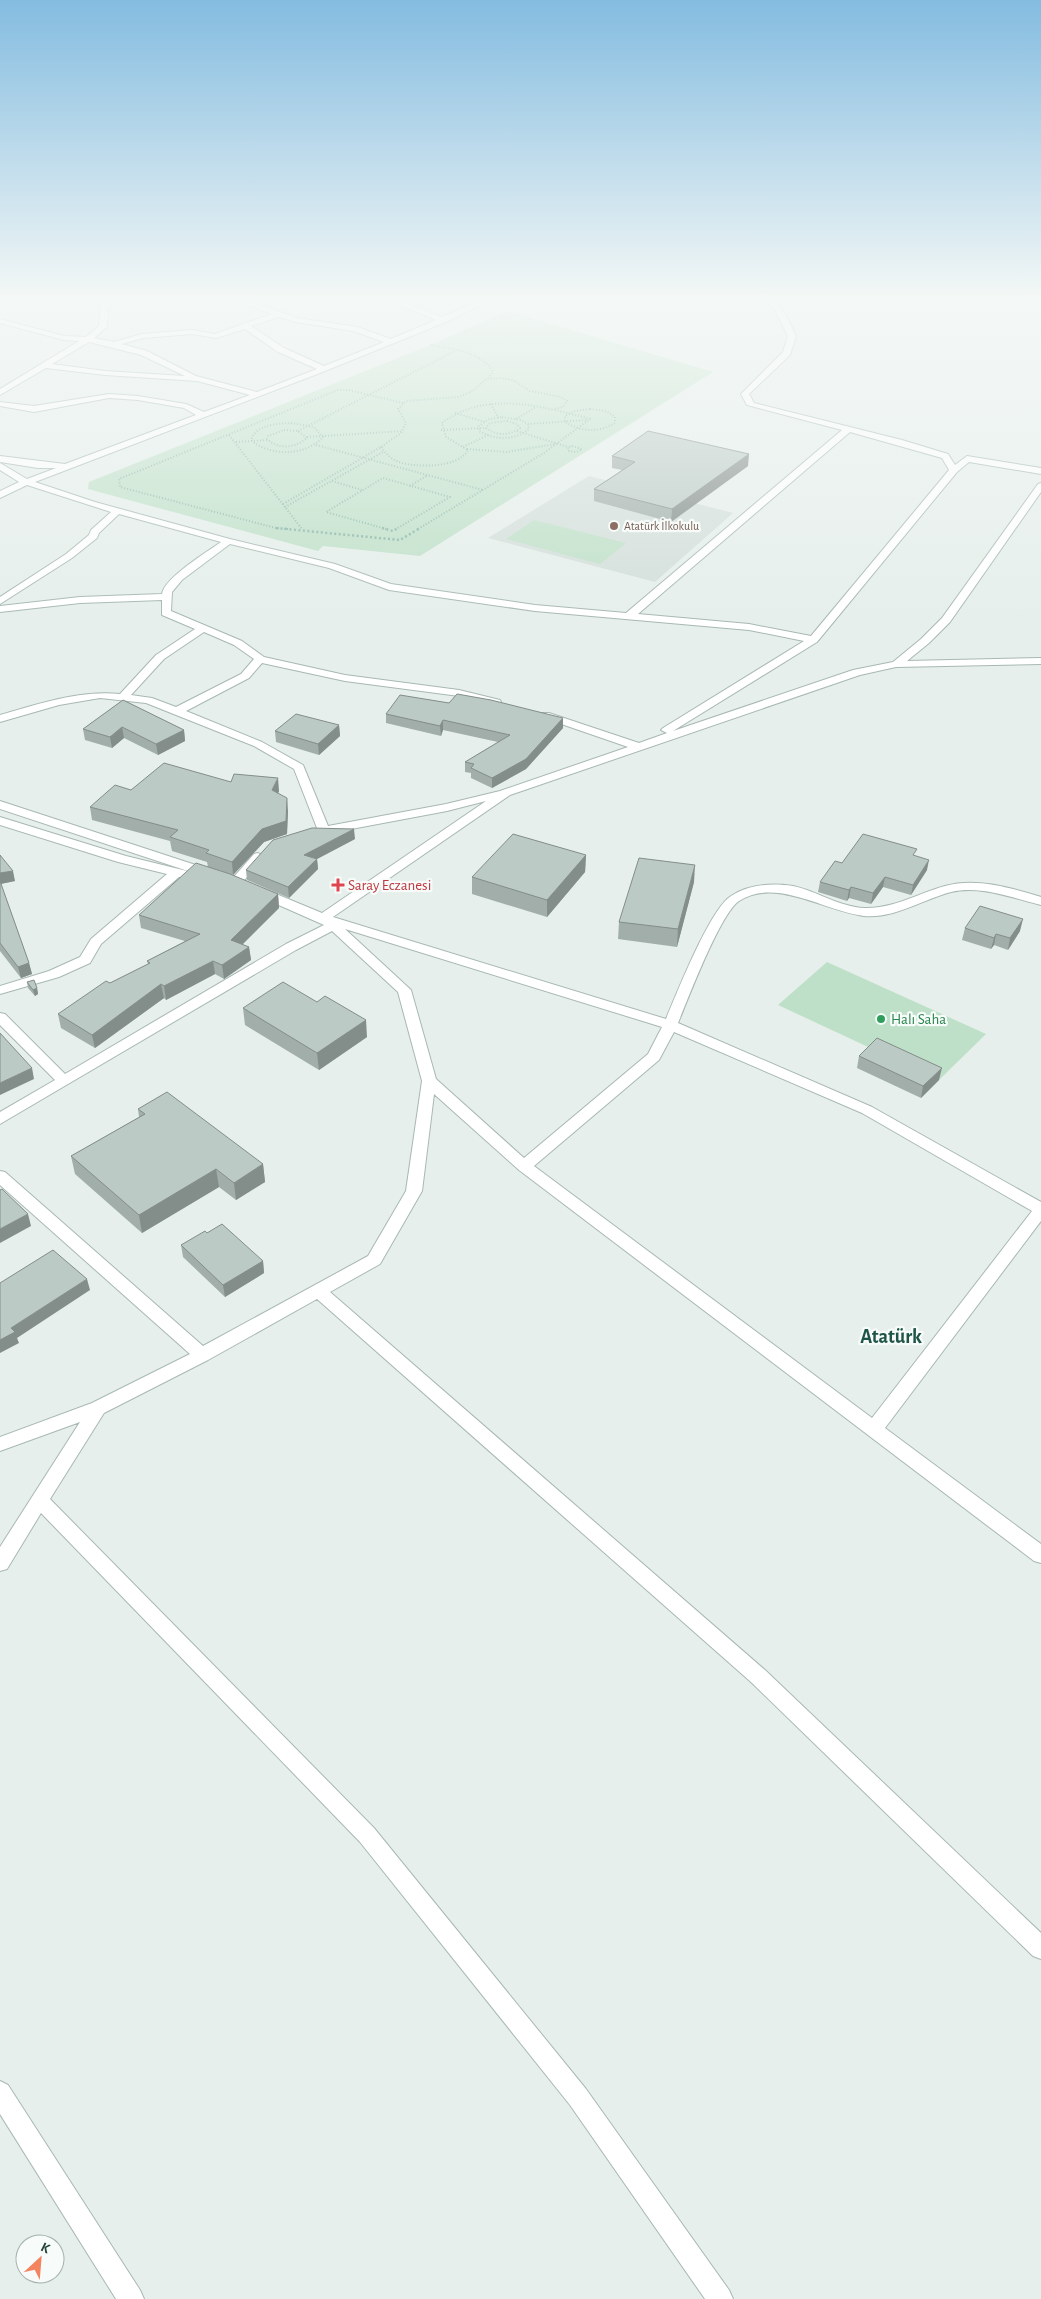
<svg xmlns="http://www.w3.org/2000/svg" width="1041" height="2299" viewBox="0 0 1041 2299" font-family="'Alegreya Sans',sans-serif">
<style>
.built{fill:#d4dfda}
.green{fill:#bfe0c8}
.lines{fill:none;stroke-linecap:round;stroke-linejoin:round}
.minor-casing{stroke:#a8b8b2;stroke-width:2}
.path-far1{stroke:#86b3a5;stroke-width:2;stroke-dasharray:1 2;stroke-linecap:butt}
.path{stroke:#86b3a5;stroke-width:2.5;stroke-dasharray:2 2.5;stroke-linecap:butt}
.minor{fill:#fff;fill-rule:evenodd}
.wall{fill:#a1aea9}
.shaded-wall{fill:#838d89}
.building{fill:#bbcac4;stroke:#838d89}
.education-dot{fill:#8d6e63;stroke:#f7fbf9;stroke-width:2}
.health-dot{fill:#e0444e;stroke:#f7fbf9;stroke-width:2}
.leisure-dot{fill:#2e9e5b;stroke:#f7fbf9;stroke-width:2}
.labels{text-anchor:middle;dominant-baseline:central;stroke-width:4.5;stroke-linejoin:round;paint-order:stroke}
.far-education-label{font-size:12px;fill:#785e54;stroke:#f7fbf9;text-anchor:start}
.health-label{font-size:15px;fill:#be3a42;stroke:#f7fbf9;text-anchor:start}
.leisure-label{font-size:15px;fill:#27864d;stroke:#f7fbf9;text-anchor:start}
.district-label{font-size:20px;font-weight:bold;fill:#1f5548;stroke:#f7fbf9}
</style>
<rect width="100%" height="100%" fill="#e6efeb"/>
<polygon class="built" points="589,476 733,513 655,582 488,538"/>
<g class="green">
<polygon points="507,311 713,372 420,556 323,546 318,551 88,489 89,482 435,343"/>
<polygon points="534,520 626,543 600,564 506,539"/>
<polygon points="827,962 986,1034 939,1080 778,1005"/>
</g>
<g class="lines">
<g class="minor-casing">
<g id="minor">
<path d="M 115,299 L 125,299 L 108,308 L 107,327 L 94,338 L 114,342 L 142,334 L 192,330 L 215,334 L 272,314 L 232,299 L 243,299 L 297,318 L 357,327 L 391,339 L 436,320 L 385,299 L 395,299 L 442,317 L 484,299 L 494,299 L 446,322 L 320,373 L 35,482 L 95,502 L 230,539 L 335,564 L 391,584 L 535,605 L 626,613 L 842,430 L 747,405 L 741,394 L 783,352 L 788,336 L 774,308 L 761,299 C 782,299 788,320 796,336 L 790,355 L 749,394 L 754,403 L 902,440 L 948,454 L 955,465 L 967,456 L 1041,468 L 1041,474 L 969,462 L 957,472 L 817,642 L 673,731 L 853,670 L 893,662 L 921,639 L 942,618 L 1038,484 L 1041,483 L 1041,492 L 950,622 L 929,643 L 907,661 L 1041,658 L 1041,664 L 896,667 L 860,675 L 510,795 L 333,917 L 666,1019 C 677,993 710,909 731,896 C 749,884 772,883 793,886 C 817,891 839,907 865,908 C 893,909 919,893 945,886 C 976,877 1011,888 1041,897 L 1041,905 C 1012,898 981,885 951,892 C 924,899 894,919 864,916 C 824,911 776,877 739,901 C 720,914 688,999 678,1023 L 872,1107 L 1041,1202 L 1041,1221 L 885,1428 L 1041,1544 L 1041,1563 L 1034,1561 L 519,1170 L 434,1094 L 422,1191 L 380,1264 L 330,1292 L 765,1670 L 1041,1933 L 1041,1959 L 1033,1956 L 751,1682 L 317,1299 L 208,1360 L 104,1413 L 50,1499 L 374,1828 L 586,2089 L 729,2290 L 733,2299 L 705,2299 L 570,2105 L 360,1842 L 41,1513 L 7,1569 L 0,1571 L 0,1547 L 80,1422 L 0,1451 L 0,1437 L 92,1403 L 190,1354 L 0,1185 L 0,1171 L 5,1172 L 203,1346 L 368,1256 L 406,1191 L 422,1081 L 398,992 L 332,931 L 296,950 L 0,1124 L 0,1112 L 55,1080 L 0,1025 L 0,1013 L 5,1014 L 65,1074 L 286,944 L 324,925 L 256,895 L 254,892 L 256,889 L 264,889 L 322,913 L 486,801 L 447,811 L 314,836 L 308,832 L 317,828 L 294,769 L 254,746 L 146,703 L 100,698 L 59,705 L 0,722 L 0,715 C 39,704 79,690 120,694 L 156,655 L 195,629 L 162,615 L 162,600 L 80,603 L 0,612 L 0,606 L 80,597 L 162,594 C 164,578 207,552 221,542 L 119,514 L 99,533 L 97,538 L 72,558 L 0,604 L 0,597 L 66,554 L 89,535 L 91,530 L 111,512 L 27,485 L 0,498 L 0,491 L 19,482 L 0,470 L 0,463 L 27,479 L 56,468 L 38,468 L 0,462 L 0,456 L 65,464 L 196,415 L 184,408 L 138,400 L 109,398 L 34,412 L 0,406 L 0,402 L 34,406 L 109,394 L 138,396 L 186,404 L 204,412 L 250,395 L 197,381 L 105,375 L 46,368 L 0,395 L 0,389 L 79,341 L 64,340 L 0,323 L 0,319 L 64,336 L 86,337 L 99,326 L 101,305 ZM 279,317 L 296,322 L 353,331 L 384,342 L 324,366 L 284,348 L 251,326 ZM 245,329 L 278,352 L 317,369 L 257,392 L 196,376 L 147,351 L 122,344 L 143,338 L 192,334 L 216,338 ZM 89,342 L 141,355 L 185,376 L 105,371 L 52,364 ZM 850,432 L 942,458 L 949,470 L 811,636 L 749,624 L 638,614 ZM 230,544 L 329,568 L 389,590 L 535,611 L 749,630 L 804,641 L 663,728 L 661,730 L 667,733 L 639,743 L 549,713 L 541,713 L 539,715 L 541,717 L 628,747 L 500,791 L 446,804 L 328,826 L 303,765 L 262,742 L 186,711 L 249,678 L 262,663 L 345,681 L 459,696 L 496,705 L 501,702 L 500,700 L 459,690 L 345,675 L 264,657 L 242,641 L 171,611 L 172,592 L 182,580 ZM 204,632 L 234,645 L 254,659 L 241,674 L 176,707 L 152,698 L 131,695 L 164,659 ZM 345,929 L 662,1027 L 648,1054 L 524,1158 L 436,1079 L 411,990 ZM 674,1032 L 862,1113 L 1032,1211 L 872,1418 L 534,1166 L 659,1060 Z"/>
<polygon points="0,801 214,871 216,874 214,877 206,877 0,809"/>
<polygon points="0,817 126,856 187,871 189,874 187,877 179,877 101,944 90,963 59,977 0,994 0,986 49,971 80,957 91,939 167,874 118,862 0,825"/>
<polygon points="258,853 264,857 262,860 240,885 232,885 230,882 232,879 254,854"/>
<polygon points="0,2081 8,2085 140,2290 144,2299 116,2299 0,2114"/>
</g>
</g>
<g class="path-far1">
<path d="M 430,345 C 452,349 479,351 493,371 L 489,378"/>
<polyline points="491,404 499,419"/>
<path d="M 590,409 L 606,411 L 615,417 L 615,423 C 599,433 581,432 565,422 L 565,416 L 575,411 Z"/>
<polyline points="455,413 485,422"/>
<path d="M 502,417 L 521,420 L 528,424 L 529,429 C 514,441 495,440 479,431 L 479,426 L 489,419 Z"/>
<polyline points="516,419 536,407"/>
<path d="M 507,421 L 517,424 L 520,428 C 509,436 497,436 486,428 L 490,423 Z"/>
<path d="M 291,423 L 314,427 L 323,437 C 306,456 270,457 251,440 C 257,424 276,424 291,423 Z"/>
<polyline points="528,424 587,420"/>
<path d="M 284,430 L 298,431 L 307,438 C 295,448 279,450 267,439 L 268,436 Z"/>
<polyline points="441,430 486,428"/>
<polyline points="298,431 455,351"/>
<polyline points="517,431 568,447"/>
<polyline points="229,435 302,529"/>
<polyline points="307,437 403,431"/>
<polyline points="236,442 267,440"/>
<polyline points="316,445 483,490"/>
<polygon points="572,446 582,449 577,452 569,451 568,447"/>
<path d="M 381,447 C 386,454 391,459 399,462 C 416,468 459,468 468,450 L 446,437 L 442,423 C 485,390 542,406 590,419 L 544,453 L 418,529"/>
<polyline points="463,447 488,435"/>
<polyline points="467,449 507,452 555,444"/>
<polyline points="332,481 362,490"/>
<polyline points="410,486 428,475"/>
<polyline points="283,504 381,447 401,433 406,423 398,409 406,401 458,397 473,391 486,379 500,378 513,380 530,391 561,397 567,401 563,407 554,409"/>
<polyline points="285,507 383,452"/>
<polyline points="288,529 276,528 120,487 119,479 338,390 348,390 403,403"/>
<polyline points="386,529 326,512 383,478 450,497 396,529"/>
</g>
<g class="path">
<polyline points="276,528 400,540 420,528"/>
<polyline points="382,528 393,531 398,528"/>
</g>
<use href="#minor" class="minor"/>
</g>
<g class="wall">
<polygon points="612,456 748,466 671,522 594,501 594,489 622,470 612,468"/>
<polygon points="123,700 184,730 185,741 158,755 124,738 112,748 85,740 83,729"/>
<polygon points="386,714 563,728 526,769 492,788 471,778 471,773 465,772 465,762 498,742 443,730 441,736 386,723"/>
<polygon points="339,725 340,736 319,755 276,742 275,731"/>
<polygon points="231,782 279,791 278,793 288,811 287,834 264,842 233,875 208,867 207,862 172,851 170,841 92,820 90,807 131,790"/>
<polygon points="355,839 317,859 318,869 289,898 247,880 246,870"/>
<polygon points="0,855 15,881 1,884 29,963 32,974 21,978 0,951"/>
<polygon points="586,855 585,872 547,917 472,894 472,877"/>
<polygon points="915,856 927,870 911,895 883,887 871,904 849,898 847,901 818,892 820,882 842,863"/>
<polygon points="694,882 677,947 618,939 619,922"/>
<polygon points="278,894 279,908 242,944 249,947 251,960 224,979 215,974 166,1000 164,998 95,1048 61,1028 58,1014 110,983 148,964 147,961 185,941 141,928 139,915"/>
<polygon points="965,928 1020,931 1008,950 994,945 991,949 962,940"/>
<polygon points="27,982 37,988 38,994 35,996 28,988"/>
<polygon points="243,1008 367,1037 319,1070 245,1025"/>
<polygon points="859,1056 939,1080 921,1098 857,1068"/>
<polygon points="138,1109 263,1164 265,1182 236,1200 219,1187 142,1233 75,1174 71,1156 139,1117"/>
<polygon points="181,1245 263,1261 264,1273 225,1297 183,1257"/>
</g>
<g class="shaded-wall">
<polygon points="749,454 748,466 671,522 672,509"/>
<polygon points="563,718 563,728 526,769 492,788 492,778"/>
<polygon points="443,720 443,730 441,736 440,726"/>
<polygon points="339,725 340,736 319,755 318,744"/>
<polygon points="122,727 124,738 112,748 110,737"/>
<polygon points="184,730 185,741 158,755 156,744"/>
<polygon points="278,778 279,791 274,803 272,790"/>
<polygon points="287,798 288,811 287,834 264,842 233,875 232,862"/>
<polygon points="354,829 355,839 317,859 318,869 289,898 288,887 304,855"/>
<polygon points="586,855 585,872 547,917 547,900"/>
<polygon points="929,860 927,870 911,895 913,885"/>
<polygon points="695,865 694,882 677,947 678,929"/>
<polygon points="13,871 15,881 0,884 0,873"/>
<polygon points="885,877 883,887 871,904 873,893"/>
<polygon points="851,887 849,898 847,901 849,890"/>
<polygon points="278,894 279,908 233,954 231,940"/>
<polygon points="1023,919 1020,931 1008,950 1010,938"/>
<polygon points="996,934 994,945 991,949 994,938"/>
<polygon points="249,947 251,960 224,979 222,965"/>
<polygon points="213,961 215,974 166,1000 164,986"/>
<polygon points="29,963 32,974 21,978 18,967"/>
<polygon points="161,984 164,998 95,1048 92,1035"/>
<polygon points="37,988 38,994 35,996 33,990"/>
<polygon points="366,1020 367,1037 319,1070 317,1053"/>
<polygon points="32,1068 34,1079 0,1095 0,1083"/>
<polygon points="942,1068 939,1080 921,1098 923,1086"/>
<polygon points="263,1164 265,1182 236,1200 234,1183"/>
<polygon points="216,1169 219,1187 142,1233 139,1215"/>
<polygon points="28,1214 31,1226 0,1243 0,1229"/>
<polygon points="263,1261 264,1273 225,1297 223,1285"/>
<polygon points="87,1279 90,1290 17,1338 19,1343 0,1353 0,1340 11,1328"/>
</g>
<g class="building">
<polygon points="648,431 749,454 672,509 594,489 635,462 612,456"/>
<polygon points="457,694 491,700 563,718 526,759 492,778 471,768 474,764 465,762 510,735 443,720 440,726 386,714 400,695 449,703"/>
<polygon points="123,700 184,730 156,744 122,727 110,737 83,729"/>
<polygon points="296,714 339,725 318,744 275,731"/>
<polygon points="164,763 231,782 234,774 278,778 272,790 287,798 286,821 262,829 232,862 206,853 209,850 170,837 178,830 90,807 115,785 131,790"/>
<polygon points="312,828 354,829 304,855 317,859 288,887 246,870 273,840"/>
<polygon points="513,834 586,855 547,900 472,877"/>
<polygon points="863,834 917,849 913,855 929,860 913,885 885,877 873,893 851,887 849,890 820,882 835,861 842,863"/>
<polygon points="0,855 13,871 0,873"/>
<polygon points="639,858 695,865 678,929 619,922"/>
<polygon points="196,863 230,874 278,894 231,940 249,947 222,965 213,961 164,986 161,984 92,1035 58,1014 106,981 110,983 150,963 147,961 200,934 139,915"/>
<polygon points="0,881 29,963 18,967 0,943"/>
<polygon points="980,906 1023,919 1010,938 996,934 994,938 965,928"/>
<polygon points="34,980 37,988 33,990 27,982"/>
<polygon points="283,982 317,1002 325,996 366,1020 317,1053 243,1008"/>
<polygon points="0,1033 32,1068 0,1083"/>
<polygon points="877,1038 942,1068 923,1086 859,1056"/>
<polygon points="167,1092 263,1164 234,1183 216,1169 139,1215 71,1156 145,1114 138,1109"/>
<polygon points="2,1189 28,1214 0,1229 0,1190"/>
<polygon points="222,1224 263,1261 223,1285 181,1245 205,1231 207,1233"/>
<polygon points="53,1250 87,1279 11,1328 15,1332 0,1340 0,1283"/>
</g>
<linearGradient id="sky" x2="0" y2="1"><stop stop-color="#84bce0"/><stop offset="0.48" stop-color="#f4f8f6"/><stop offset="1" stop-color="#f4f8f6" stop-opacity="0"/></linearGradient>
<rect width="1041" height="621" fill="url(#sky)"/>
<circle class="education-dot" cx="614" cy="526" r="5"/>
<path class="health-dot" d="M335.5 877.5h5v5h5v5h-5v5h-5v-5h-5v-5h5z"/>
<circle class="leisure-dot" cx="881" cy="1019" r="5"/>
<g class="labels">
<g class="far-education-label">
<text x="624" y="526">Atatürk İlkokulu</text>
</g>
<g class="health-label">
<text x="348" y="885">Saray Eczanesi</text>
</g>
<g class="leisure-label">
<text x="891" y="1019">Halı Saha</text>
</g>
<g class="district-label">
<text x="891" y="1337">Atatürk</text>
</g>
</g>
<g transform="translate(40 2259) rotate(26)"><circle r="24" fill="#f7fbf9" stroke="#a3b1ad"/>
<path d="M0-4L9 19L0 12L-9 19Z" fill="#f4845f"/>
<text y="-8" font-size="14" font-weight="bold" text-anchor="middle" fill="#24423a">K</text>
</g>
</svg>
